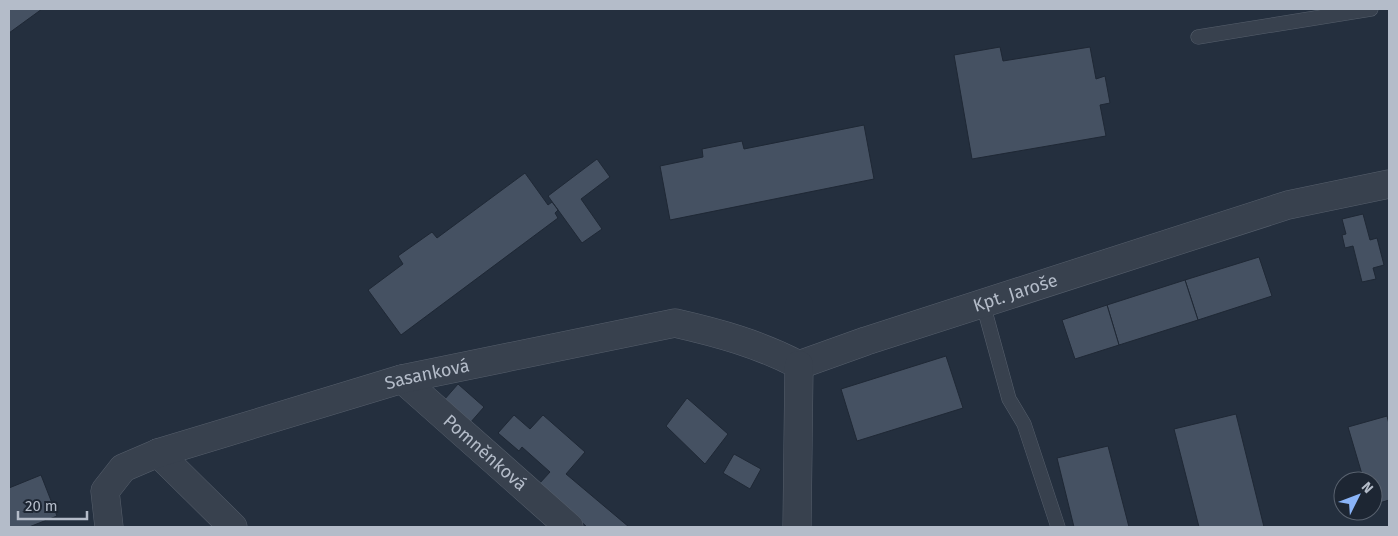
<svg xmlns="http://www.w3.org/2000/svg" width="1398" height="536" viewBox="0 0 1398 536" font-family="'Fira Sans',sans-serif">
<style>
.building{fill:#455162;stroke:#1f2835}
.lines{fill:none;stroke-linecap:round;stroke-linejoin:round}
.service-casing{stroke:#565f6c;stroke-width:15}
.minor-casing{stroke:#565f6c;stroke-width:29}
.service{stroke:#38414e;stroke-width:14}
.minor{stroke:#38414e;stroke-width:28}
.labels{text-anchor:middle;dominant-baseline:central;stroke-width:4.5;stroke-linejoin:round;paint-order:stroke}
.street-label{font-size:18px;fill:#b4bcc9;stroke:#1d2633}
</style>
<rect width="100%" height="100%" fill="#242f3e"/>
<g class="building">
<polygon points="9,9 42,9 9,33"/>
<polygon points="1000,47 1003,61 1090,47 1096,79 1105,76 1110,103 1100,105 1106,136 972,159 954,55"/>
<polygon points="864,125 874,179 670,220 660,166 703,157 702,149 742,141 744,149"/>
<polygon points="597,159 610,177 581,199 602,229 582,243 548,196"/>
<polygon points="525,173 548,205 552,202 558,210 555,213 558,218 401,335 368,290 403,264 398,256 432,232 437,238"/>
<polygon points="1363,214 1370,240 1377,238 1384,265 1373,268 1376,279 1362,282 1353,246 1345,248 1342,235 1346,234 1342,219"/>
<polygon points="1259,257 1272,296 1198,320 1185,280"/>
<polygon points="1185,280 1198,320 1119,345 1107,305"/>
<polygon points="1107,305 1119,345 1075,359 1062,320"/>
<polygon points="946,356 963,408 857,441 841,389"/>
<polygon points="458,384 484,407 470,423 444,400"/>
<polygon points="687,398 728,434 705,464 666,426"/>
<polygon points="1236,414 1264,527 1199,527 1174,429"/>
<polygon points="514,415 530,429 543,415 585,452 566,474 629,527 587,527 539,484 550,472 522,447 519,451 498,433"/>
<polygon points="1387,416 1389,424 1389,500 1373,505 1373,481 1364,481 1348,427"/>
<polygon points="1108,446 1129,527 1074,527 1057,458"/>
<polygon points="734,454 761,469 750,489 723,473"/>
<polygon points="41,475 57,516 29,527 9,527 9,488"/>
</g>
<g class="lines">
<g class="service-casing">
<g id="service">
<polyline points="1198,37 1371,9"/>
<polyline points="983,304 1009,399 1024,424 1058,527"/>
</g>
</g>
<g class="minor-casing">
<g id="minor">
<path id="s1" d="M 799,365 L 866,341 L 1288,205 L 1389,184"/>
<path id="s2" d="M 402,379 L 569,527"/>
<polyline points="158,453 233,527"/>
<path id="s3" d="M 109,527 L 105,491 L 123,468 L 158,453 L 402,379 L 675,323 C 719,333 759,344 799,365"/>
<polyline points="797,527 799,365"/>
</g>
</g>
<use href="#service" class="service"/>
<use href="#minor" class="minor"/>
</g>
<g class="labels">
<g class="street-label">
<text stroke="none"><textPath href="#s1" startOffset="228">Kpt. Jaroše</textPath></text>
<text stroke="none"><textPath href="#s3" startOffset="384">Sasanková</textPath></text>
<text stroke="none"><textPath href="#s2" startOffset="111">Pomněnková</textPath></text>
</g>
</g>
<rect width="1398" height="536" fill="none" stroke="#b4bcc9" stroke-width="20"/>
<g transform="translate(1358 496) rotate(48)"><circle r="24" fill="#1d2633" stroke="#59626f"/>
<path d="M0-4L9 19L0 12L-9 19Z" fill="#8ab4f8"/>
<text y="-8" font-size="14" font-weight="bold" text-anchor="middle" fill="#b4bcc9">N</text>
</g>
<path d="M18 511v8h69v-8" fill="none" stroke="#b4bcc9" stroke-width="2.5"/>
<text x="25" y="511" font-size="15" fill="#b4bcc9" stroke="#1d2633" stroke-width="4" paint-order="stroke">20 m</text>
</svg>
